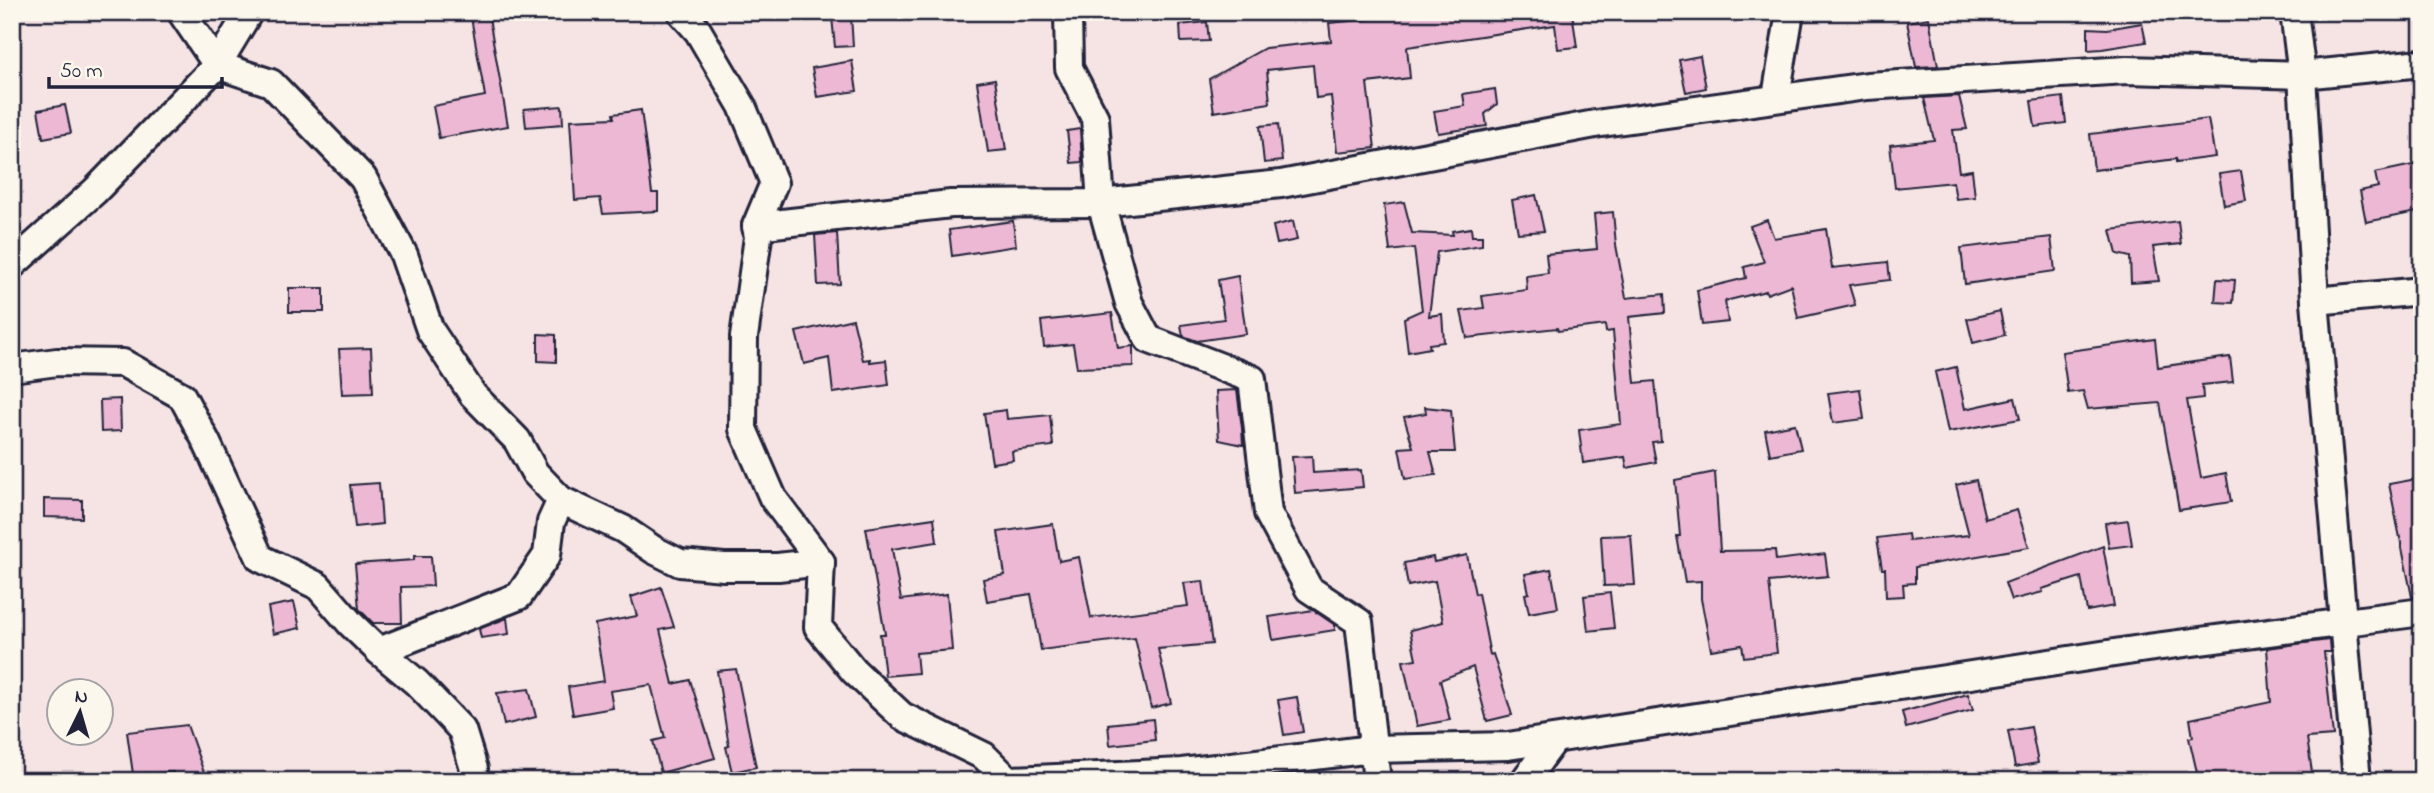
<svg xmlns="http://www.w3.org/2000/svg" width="2434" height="793" viewBox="0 0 2434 793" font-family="'Indie Flower',sans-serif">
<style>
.building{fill:#ecb8d3;stroke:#22223b;stroke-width:2}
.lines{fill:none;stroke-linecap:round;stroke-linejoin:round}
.minor-casing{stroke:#22223b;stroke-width:32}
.minor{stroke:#fbf7ec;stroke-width:26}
</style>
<rect width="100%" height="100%" fill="#f6e4e4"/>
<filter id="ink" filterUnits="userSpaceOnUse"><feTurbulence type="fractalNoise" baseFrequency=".0143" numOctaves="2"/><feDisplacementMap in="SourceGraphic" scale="14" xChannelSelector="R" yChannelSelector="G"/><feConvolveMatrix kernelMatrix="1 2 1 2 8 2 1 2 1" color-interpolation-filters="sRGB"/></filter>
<g filter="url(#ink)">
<g class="building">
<polygon points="470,12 488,12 508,126 439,138 433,106 485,96"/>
<polygon points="1404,12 1572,12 1577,47 1558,49 1555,25 1407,47 1410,78 1367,83 1375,148 1337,152 1331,96 1316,98 1313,65 1267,70 1270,103 1214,112 1209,79 1265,48 1331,41 1329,23 1404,16"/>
<polygon points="851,16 853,46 835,47 832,17"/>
<polygon points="1929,18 1938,66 1916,67 1907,22"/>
<polygon points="1207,22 1209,41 1181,42 1180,25"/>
<polygon points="2142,23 2146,42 2102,49 2088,50 2088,28 2107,29"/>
<polygon points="1700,56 1706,88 1686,92 1679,60"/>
<polygon points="852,61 857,91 817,97 812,68"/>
<polygon points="995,79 1006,150 988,152 977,82"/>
<polygon points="1495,89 1497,104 1485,114 1487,126 1438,133 1434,111 1465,106 1463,94"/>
<polygon points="1959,96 1967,129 1953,130 1959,172 1972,170 1975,197 1956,199 1953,182 1895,188 1890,145 1934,140 1924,98"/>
<polygon points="2063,97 2066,123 2035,127 2031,101"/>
<polygon points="65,105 71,133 43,138 38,110"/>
<polygon points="562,106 563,124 526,127 524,109"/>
<polygon points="641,110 652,193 658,193 658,211 603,214 600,198 575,200 570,120 614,118 613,114"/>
<polygon points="2208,119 2215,157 2176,162 2176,159 2094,170 2090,134"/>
<polygon points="1278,124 1282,161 1264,163 1260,126"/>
<polygon points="1080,129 1082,162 1071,163 1067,131"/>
<polygon points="2422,163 2422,211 2366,222 2360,191 2378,187 2375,173"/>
<polygon points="2241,171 2246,201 2224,205 2219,174"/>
<polygon points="1536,195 1544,231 1518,233 1512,200"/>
<polygon points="1404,202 1412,233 1453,235 1452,231 1471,228 1472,236 1482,236 1482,245 1437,252 1429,316 1442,314 1444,342 1429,344 1430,348 1408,352 1404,318 1422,310 1414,248 1390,251 1384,205"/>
<polygon points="1613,212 1616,245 1626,298 1664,294 1665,313 1629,317 1635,383 1655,381 1661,441 1652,442 1656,462 1627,468 1625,457 1583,463 1579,430 1621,424 1613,331 1606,332 1605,325 1558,331 1557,328 1467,338 1461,311 1484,308 1482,296 1527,290 1526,276 1548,273 1546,254 1597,249 1594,214"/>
<polygon points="1767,220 1774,238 1826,229 1832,268 1888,262 1890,280 1849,285 1855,305 1798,318 1791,285 1767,294 1766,291 1725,301 1728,322 1702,325 1697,290 1746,278 1744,267 1764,262 1750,226"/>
<polygon points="1013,221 1016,246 952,256 949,230"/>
<polygon points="1293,221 1297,240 1277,244 1273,226"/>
<polygon points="2178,221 2181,244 2153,247 2159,281 2131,283 2130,257 2117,254 2111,230"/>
<polygon points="837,233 840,284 818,285 815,235"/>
<polygon points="2051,237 2055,271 1965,284 1961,248"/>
<polygon points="1238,276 1246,334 1197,341 1183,336 1181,325 1224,319 1218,280"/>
<polygon points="2217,279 2235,280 2233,303 2215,302"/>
<rect x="289" y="288" width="35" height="24"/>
<polygon points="2000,311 2005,335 1973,343 1967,319"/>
<polygon points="1112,313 1118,348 1133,346 1133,366 1077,368 1073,344 1044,347 1041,321"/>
<polygon points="853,319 863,360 870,359 870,362 886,360 889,385 833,393 829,358 804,364 796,332"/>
<polygon points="538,334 556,335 556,362 538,361"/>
<polygon points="2155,339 2158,367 2230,357 2233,382 2202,385 2203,398 2187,400 2201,478 2226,473 2231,502 2179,510 2160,403 2088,409 2083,391 2068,393 2062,352"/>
<polygon points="371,348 373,393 342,394 339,349"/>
<polygon points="1956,367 1965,409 2015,398 2020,419 1948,432 1935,372"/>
<polygon points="1860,389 1864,419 1833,423 1828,393"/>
<polygon points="1237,390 1242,428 1243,445 1219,440 1216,391"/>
<polygon points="120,399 121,431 101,432 100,400"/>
<polygon points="1425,407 1451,410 1455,452 1430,452 1436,475 1405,479 1399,448 1413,447 1404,417 1426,413"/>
<polygon points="1006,410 1007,419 1050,415 1053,446 1012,451 1013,460 992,463 984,413"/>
<polygon points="1795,424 1801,449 1770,455 1765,430"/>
<polygon points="1312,456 1313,473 1361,470 1363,487 1295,493 1292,457"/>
<polygon points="1715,472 1720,551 1775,550 1776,560 1825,554 1828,576 1769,582 1777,653 1744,657 1742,645 1711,650 1701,599 1701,581 1685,582 1677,536 1680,536 1675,480"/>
<polygon points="2422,478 2422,597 2412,597 2389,484"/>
<polygon points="1976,480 1985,519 2017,510 2029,547 1915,567 1915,583 1903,584 1904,596 1886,597 1885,569 1882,569 1877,538 1908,534 1909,541 1969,535 1956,485"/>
<polygon points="379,483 382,524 355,527 350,485"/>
<polygon points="44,499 82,500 82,518 44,517"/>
<polygon points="934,518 937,542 892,549 901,600 947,594 952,650 916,653 918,673 885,676 880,634 885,634 866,528"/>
<polygon points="2128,520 2132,545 2109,548 2105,523"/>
<polygon points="1053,524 1059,561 1079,557 1091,618 1188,606 1184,583 1203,581 1212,644 1158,649 1171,703 1151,708 1135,638 1041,650 1031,594 987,601 983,579 1005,575 998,532"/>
<polygon points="1631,535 1635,585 1604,586 1601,536"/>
<polygon points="2103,546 2114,606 2087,611 2081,577 2042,589 2043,592 2011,600 2005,583"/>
<polygon points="1467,555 1475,594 1478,593 1490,655 1493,654 1512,715 1487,721 1473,667 1440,680 1450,720 1417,726 1403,661 1416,659 1410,630 1443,622 1435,581 1408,586 1404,563 1433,557 1434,562"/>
<polygon points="414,556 431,556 433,586 401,587 402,623 373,623 359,609 355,564 414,560"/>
<polygon points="1551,569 1558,608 1529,613 1525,594 1529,593 1525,574"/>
<polygon points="661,587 674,627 660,630 673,684 690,680 715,758 661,773 653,741 665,738 651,685 610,691 613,708 573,715 568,687 604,681 595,624 637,616 631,597"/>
<polygon points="1610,593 1614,628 1588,631 1584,596"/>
<polygon points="294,602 300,628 273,634 268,607"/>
<polygon points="1313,610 1335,625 1335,630 1273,640 1269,617"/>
<polygon points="507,618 509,634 481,638 479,629"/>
<polygon points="2329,640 2330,652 2324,652 2333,736 2307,738 2313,779 2293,781 2199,781 2189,738 2193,737 2190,719 2271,702 2267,648"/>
<polygon points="736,669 756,767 732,772 726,747 729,746 717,671"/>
<polygon points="529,689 536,717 504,725 497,693"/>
<polygon points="1968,694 1973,710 1906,728 1902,712"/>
<polygon points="1297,697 1303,732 1284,735 1278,700"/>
<polygon points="1153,719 1155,740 1110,745 1108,724"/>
<polygon points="187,725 207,781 174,781 173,772 133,774 127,732"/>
<polygon points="2031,727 2038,763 2015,767 2008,731"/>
</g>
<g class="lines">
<g class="minor-casing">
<g id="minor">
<polyline points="181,12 217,65 271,83 363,178 404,255 430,330 473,395 517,440 535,473 561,500 623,529 654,550 680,563 724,567 778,567 821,562"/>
<polyline points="681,12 698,31 742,106 774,183 756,226 758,237 744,337 743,429 773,498 821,562 818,627 854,671 902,716 984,756 1007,779"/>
<polyline points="1068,12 1069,68 1095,118 1101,203 1129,303 1148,339 1252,379 1268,513 1309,589 1359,622 1377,781"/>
<polyline points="2294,12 2302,75 2315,301 2357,781"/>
<polyline points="1776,97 1790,12"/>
<polyline points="756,226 951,204 1101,203 1281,184 1595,124 1867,86 2127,70 2302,75 2422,63"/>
<polyline points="12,265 95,191 217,65 249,12"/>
<polyline points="2315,301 2422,291"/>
<polyline points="12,368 57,362 123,363 182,396 206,441 260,558 318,586 351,624 379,651 417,683 462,730 474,769"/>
<polyline points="379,651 519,596 547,555 551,522 561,500"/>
<polyline points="990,781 1182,772 1372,749 1508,746 2147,648 2422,612"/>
<polyline points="1524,781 1555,739"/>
</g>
</g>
<use href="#minor" class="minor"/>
</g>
</g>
<rect width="2434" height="793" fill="none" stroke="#fbf7ec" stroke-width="42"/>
<rect x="21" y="21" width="2392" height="751" fill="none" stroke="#22223b" stroke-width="2.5" filter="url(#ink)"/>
<g transform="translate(80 712) rotate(5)"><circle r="33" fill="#fbf7ec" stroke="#a4a2a5" stroke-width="2"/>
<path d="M0-5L12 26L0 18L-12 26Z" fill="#22223b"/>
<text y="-10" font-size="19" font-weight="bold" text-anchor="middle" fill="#22223b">N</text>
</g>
<path d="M49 77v10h173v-10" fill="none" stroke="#22223b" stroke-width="3.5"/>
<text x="60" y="77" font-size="21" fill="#22223b" stroke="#fbf7ec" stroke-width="5" paint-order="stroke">50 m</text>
</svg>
